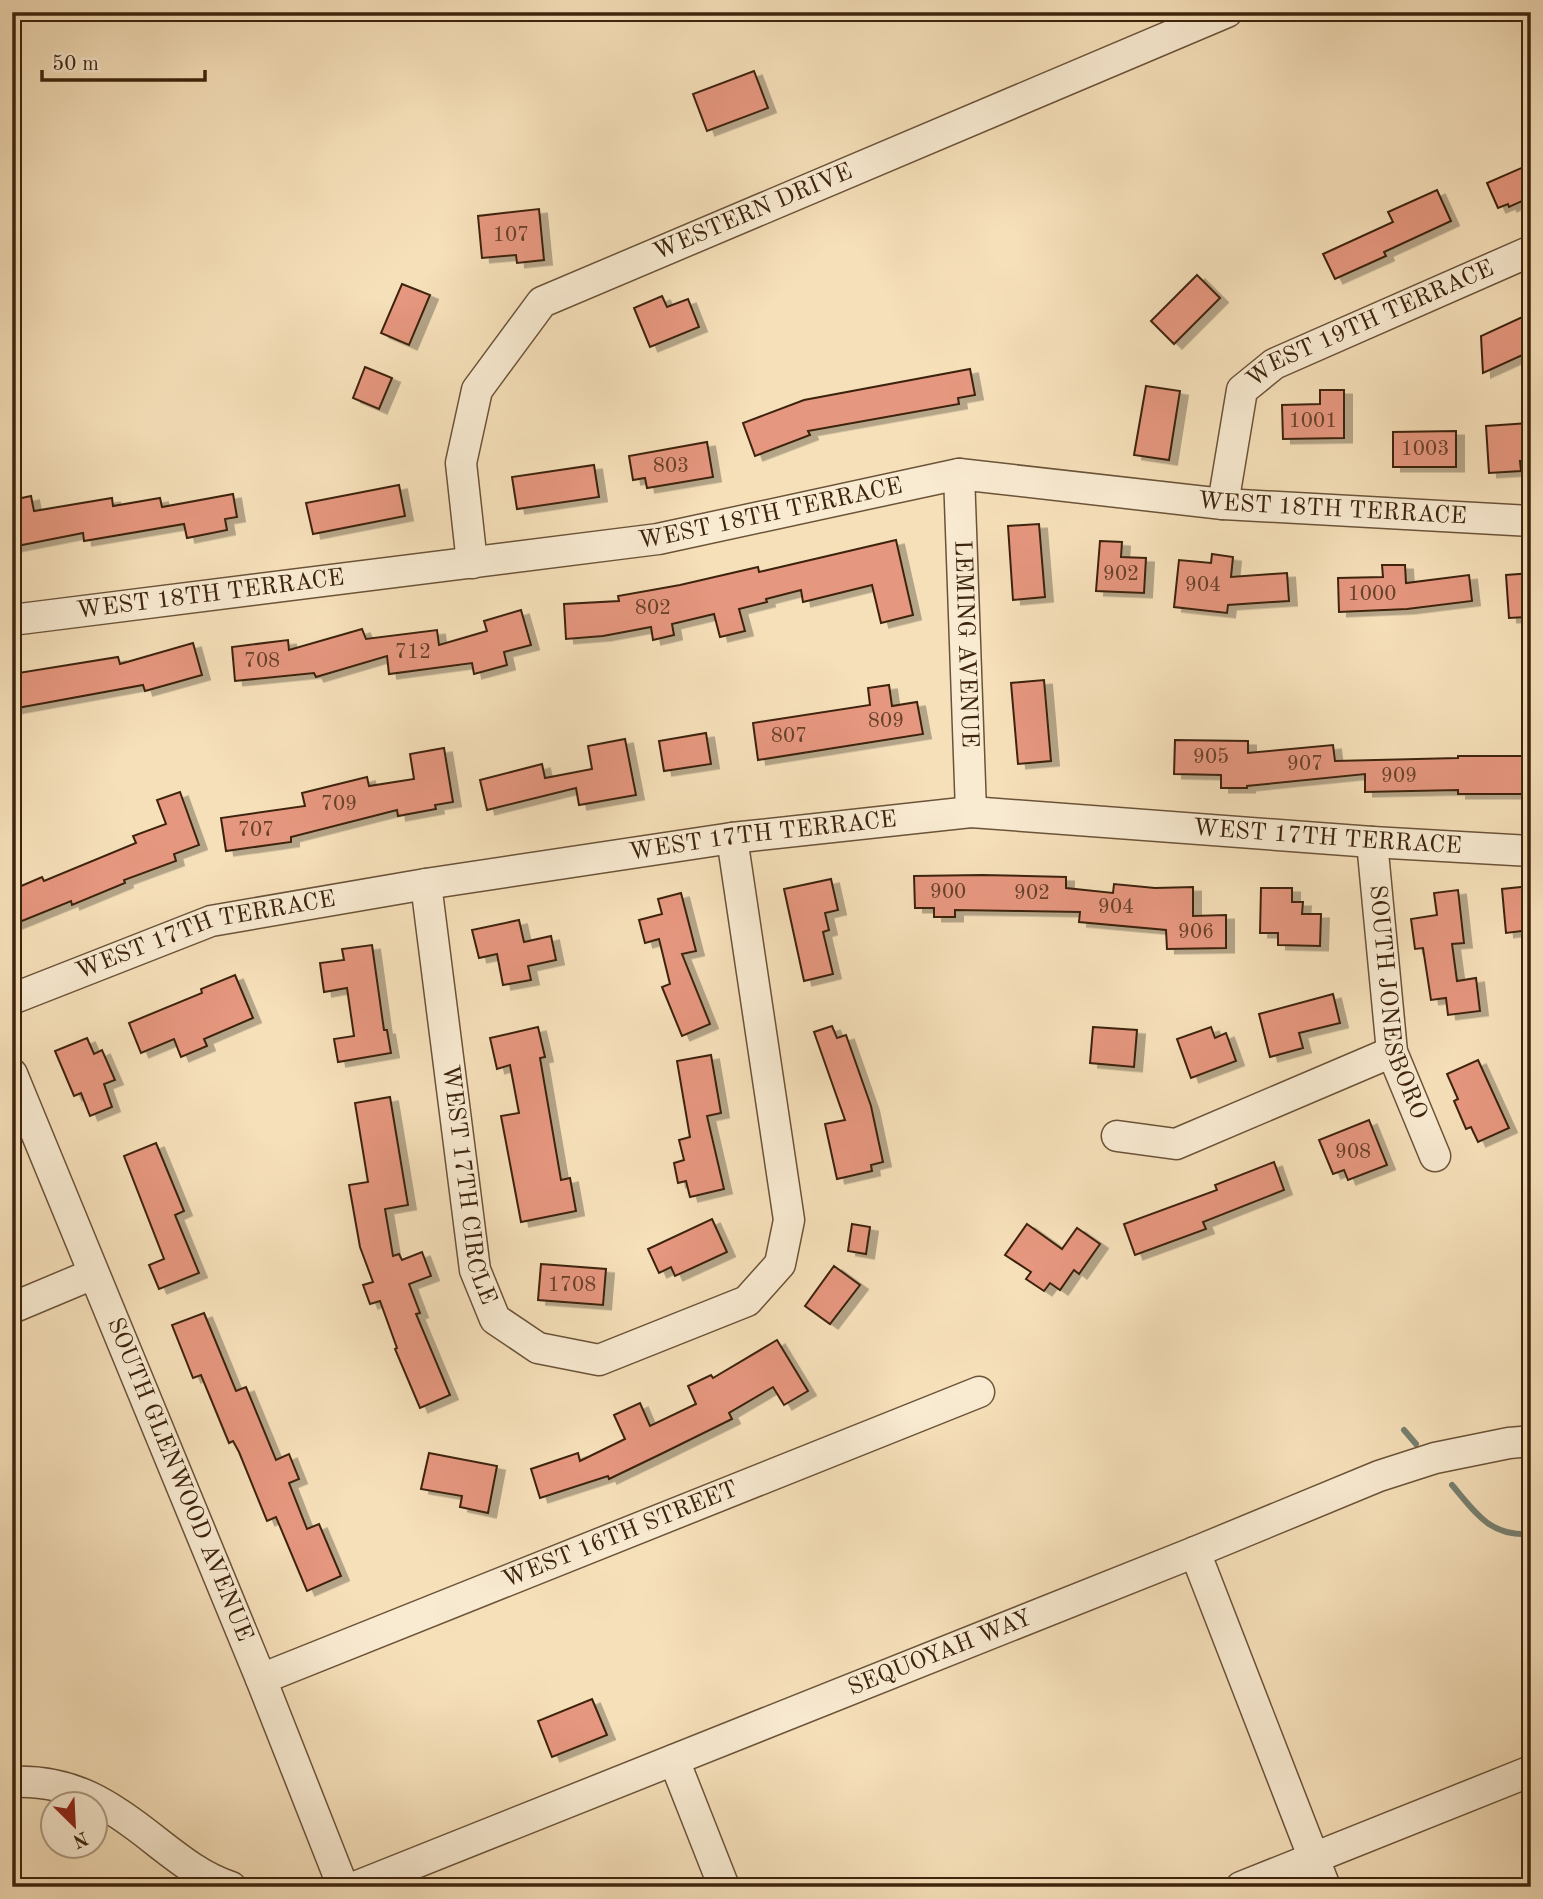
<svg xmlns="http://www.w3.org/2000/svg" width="1543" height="1899" viewBox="0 0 1543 1899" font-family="'Old Standard TT',serif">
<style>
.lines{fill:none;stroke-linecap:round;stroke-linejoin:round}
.stream{stroke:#778071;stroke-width:6}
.building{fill:#e6977f;stroke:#3d240d;stroke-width:2;filter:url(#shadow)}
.minor-casing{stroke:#6b5338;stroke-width:33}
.minor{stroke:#f9ebd2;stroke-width:30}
.labels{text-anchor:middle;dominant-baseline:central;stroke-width:5;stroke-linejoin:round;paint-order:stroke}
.number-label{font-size:21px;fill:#67412a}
.street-label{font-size:24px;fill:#3d240d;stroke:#f9ebd2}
</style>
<defs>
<filter id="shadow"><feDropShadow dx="8" dy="4.5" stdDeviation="0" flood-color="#0004"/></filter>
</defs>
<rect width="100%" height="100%" fill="#f6e0ba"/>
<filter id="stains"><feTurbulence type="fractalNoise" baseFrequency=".00286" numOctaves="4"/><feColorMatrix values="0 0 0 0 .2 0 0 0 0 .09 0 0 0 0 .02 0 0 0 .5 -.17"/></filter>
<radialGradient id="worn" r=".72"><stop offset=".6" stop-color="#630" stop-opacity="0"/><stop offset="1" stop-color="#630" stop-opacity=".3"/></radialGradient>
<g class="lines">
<g class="stream">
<polyline points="1404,1430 1416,1444"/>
<path d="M 1452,1485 C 1476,1513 1490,1537 1531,1534"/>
</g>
</g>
<g class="building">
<polygon points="754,71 768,108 707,131 693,94"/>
<polygon points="1526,166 1531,177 1531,197 1509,207 1508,204 1498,208 1487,183"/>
<polygon points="1437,190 1451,221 1384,252 1386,256 1335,279 1323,254 1393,222 1388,212"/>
<polygon points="539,209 544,260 517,263 516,255 482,258 478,216"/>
<polygon points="1197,275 1220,298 1174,344 1151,321"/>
<polygon points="402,284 430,295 409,345 381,333"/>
<polygon points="662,296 667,307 688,299 699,327 650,347 634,308"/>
<polygon points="1531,313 1531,351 1483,373 1481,336"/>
<polygon points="365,367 392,378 379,409 353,398"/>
<polygon points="970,369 975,395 958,398 959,404 808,431 810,435 755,456 743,423 804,400"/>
<polygon points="1146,386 1180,391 1169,460 1134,455"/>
<polygon points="1320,390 1344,390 1344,438 1283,439 1282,405 1320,404"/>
<polygon points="1531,423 1531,460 1520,461 1521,471 1489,473 1486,426"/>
<polygon points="1456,431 1456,467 1393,467 1393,432"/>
<polygon points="707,442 713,477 647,488 645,478 633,480 629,456"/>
<polygon points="594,465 599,497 517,509 512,477"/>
<polygon points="399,485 405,516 313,534 306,503"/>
<polygon points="233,494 237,517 225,519 227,530 187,538 184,524 84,541 83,533 12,547 12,500 31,496 34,511 112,498 113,506 160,498 162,507"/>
<polygon points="1039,524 1045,597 1013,600 1008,526"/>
<polygon points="896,540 913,615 881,623 872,585 803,602 801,590 766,599 767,602 739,609 745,631 720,637 714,614 672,624 674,635 653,640 651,627 603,636 566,639 564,604 619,601 618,596 680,585 758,567 759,572"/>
<polygon points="1100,541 1122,542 1121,557 1146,558 1144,593 1096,591"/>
<polygon points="1212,554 1233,557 1231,577 1287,573 1289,601 1228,605 1227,613 1174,607 1179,560 1211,563"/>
<polygon points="1382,565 1405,565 1406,583 1469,575 1472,601 1407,609 1339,612 1338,578 1383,577"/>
<polygon points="1531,573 1531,605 1526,606 1527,617 1509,618 1506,575"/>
<polygon points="521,610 531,645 504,652 507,665 474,674 472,663 389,674 387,656 316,677 314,673 235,681 232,647 288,640 289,650 362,629 366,639 437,630 439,645 487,631 484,621"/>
<polygon points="193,643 202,675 145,691 143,685 12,709 12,674 118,657 120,664"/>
<polygon points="1044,680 1051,761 1018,764 1011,683"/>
<polygon points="889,685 892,706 917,702 923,734 758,760 753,723 870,705 868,688"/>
<polygon points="706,733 711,764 664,771 659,741"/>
<polygon points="625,739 636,795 579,805 576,788 487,810 480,780 542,764 545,778 592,769 588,746"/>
<polygon points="1175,740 1248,741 1248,753 1333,745 1335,761 1458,758 1458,756 1526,756 1526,794 1458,794 1458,790 1365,792 1365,774 1247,786 1247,788 1221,788 1221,775 1174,774"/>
<polygon points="444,748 453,802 435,805 436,809 398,816 397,810 291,837 291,842 226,851 221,818 305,806 302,793 367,777 369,786 414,779 410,754"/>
<polygon points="180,792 199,845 174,854 176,861 124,880 125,883 72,905 71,901 12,925 12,890 42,877 44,881 136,843 133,836 166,824 157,800"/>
<polygon points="982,875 1066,877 1066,888 1113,893 1114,884 1155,888 1193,887 1193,916 1226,915 1226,948 1167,949 1166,930 1079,922 1080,912 955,910 955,917 934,917 934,908 915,908 914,876"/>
<polygon points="831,879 838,910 825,913 829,930 823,932 833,974 804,981 784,889"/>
<polygon points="1531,886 1531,930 1506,933 1502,889"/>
<polygon points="1261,888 1292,888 1292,902 1303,902 1302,914 1321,914 1320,946 1278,945 1278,933 1260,933"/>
<polygon points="1458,890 1464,943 1452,944 1457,981 1476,978 1480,1011 1448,1015 1446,998 1431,1000 1423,948 1415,949 1411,919 1437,915 1434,893"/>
<polygon points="681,893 696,951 682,954 710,1024 682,1036 662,987 670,984 659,939 645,943 639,920 662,914 658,899"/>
<polygon points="519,920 524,942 551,936 556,960 528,966 531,980 503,985 497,954 479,958 472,930"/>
<polygon points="372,945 384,1030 387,1030 391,1053 338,1062 334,1039 354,1036 347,988 324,992 320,963 344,960 342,949"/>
<polygon points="235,975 253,1018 204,1039 207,1046 181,1057 174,1039 141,1053 129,1023 202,993 201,989"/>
<polygon points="1333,994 1340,1023 1299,1033 1303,1048 1270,1057 1259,1014"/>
<polygon points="832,1026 837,1038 846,1035 871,1106 883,1162 871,1165 872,1171 837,1179 825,1124 845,1120 814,1032"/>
<polygon points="538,1027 545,1057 540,1058 561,1180 570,1178 576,1211 521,1222 501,1116 519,1113 510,1065 497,1069 490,1038"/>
<polygon points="1093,1027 1137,1030 1134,1067 1090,1063"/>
<polygon points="1211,1027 1215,1038 1226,1033 1236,1061 1191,1078 1177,1039"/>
<polygon points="87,1038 94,1054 102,1050 115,1080 104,1084 112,1107 90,1116 81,1093 74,1096 55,1051"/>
<polygon points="711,1055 721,1113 707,1116 724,1189 690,1197 686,1181 678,1183 674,1163 684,1160 679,1140 690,1137 677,1061"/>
<polygon points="1478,1060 1509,1128 1478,1142 1471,1127 1466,1129 1454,1101 1458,1099 1447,1074"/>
<polygon points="390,1097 408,1205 385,1209 393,1256 399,1254 402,1260 422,1252 431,1276 409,1284 420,1313 416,1314 450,1395 420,1408 395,1349 397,1348 380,1301 370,1304 363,1285 373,1282 360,1247 349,1185 368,1182 355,1103"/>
<polygon points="1369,1120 1387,1165 1348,1180 1344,1170 1333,1174 1319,1140"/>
<polygon points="156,1143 184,1211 175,1215 199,1273 159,1289 149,1265 164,1259 124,1156"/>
<polygon points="1274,1162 1284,1190 1203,1222 1206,1229 1135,1255 1124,1224 1217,1190 1215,1185"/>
<polygon points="712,1219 727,1252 675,1276 671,1267 659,1273 648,1249"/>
<polygon points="852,1224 870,1227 866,1254 848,1251"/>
<polygon points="1027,1224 1062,1249 1077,1228 1100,1244 1079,1274 1074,1270 1060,1290 1050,1283 1044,1291 1026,1279 1031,1272 1005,1255"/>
<polygon points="541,1264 606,1269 603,1305 538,1300"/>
<polygon points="834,1266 860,1285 830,1324 805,1306"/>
<polygon points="204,1313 236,1391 246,1387 276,1460 289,1454 299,1479 289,1483 307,1529 319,1524 341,1576 307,1591 276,1517 267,1521 239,1452 233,1441 229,1443 201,1375 193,1378 172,1325"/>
<polygon points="777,1340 808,1391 784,1405 773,1387 729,1413 732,1419 663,1453 609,1479 608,1476 540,1498 531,1469 578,1453 580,1461 625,1439 614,1415 640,1403 650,1426 696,1404 688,1386 711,1375 713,1378"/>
<polygon points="429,1453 497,1466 488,1513 460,1507 462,1496 421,1489"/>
<polygon points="592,1699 607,1735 552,1757 538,1721"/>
</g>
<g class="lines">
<g class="minor-casing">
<g id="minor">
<path id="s1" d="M 959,474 L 971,812"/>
<path id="s2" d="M 1223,504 L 1242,390 L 1274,364 L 1531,251"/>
<path id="s3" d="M 472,563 L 461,463 L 477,390 L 542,302 L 1227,12"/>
<path id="s4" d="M 12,620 L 658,539 L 959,474 L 1223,504 L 1531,521"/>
<path id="s5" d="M 1372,842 L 1392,1052 L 1435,1156"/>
<path id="s6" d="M 426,884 L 475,1270 L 495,1319 L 538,1348 L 599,1360 L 747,1301 L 780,1264 L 789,1220 L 732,838"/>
<path id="s7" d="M 12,999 L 211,921 L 426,884 L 732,838 L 971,812 L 1372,842 L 1531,851"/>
<path id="s8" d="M 12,1074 L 261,1679 L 343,1887"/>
<polyline points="1117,1136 1176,1144 1392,1052"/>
<polyline points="12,1308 93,1274"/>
<polyline points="1195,1552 1325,1887"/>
<path id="s9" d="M 261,1679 L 979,1392"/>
<polyline points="674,1760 724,1887"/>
<path d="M 12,1782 C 73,1779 112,1806 157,1842 C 180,1860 203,1878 231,1887"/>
<path id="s10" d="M 355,1887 L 1195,1552 L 1379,1476 L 1435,1458 L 1509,1443 L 1531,1441"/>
<polyline points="1241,1887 1531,1771"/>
</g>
</g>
<use href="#minor" class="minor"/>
</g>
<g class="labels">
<g class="number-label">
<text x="511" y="235">107</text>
<text x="1313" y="421">1001</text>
<text x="1425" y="449">1003</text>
<text x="671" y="466">803</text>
<text x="1121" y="574">902</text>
<text x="1203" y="585">904</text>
<text x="1372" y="594">1000</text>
<text x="653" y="608">802</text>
<text x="413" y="652">712</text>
<text x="262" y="661">708</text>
<text x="886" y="721">809</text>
<text x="789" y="736">807</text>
<text x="1211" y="757">905</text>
<text x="1305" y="764">907</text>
<text x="1399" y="776">909</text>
<text x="339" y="804">709</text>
<text x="256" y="830">707</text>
<text x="948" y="892">900</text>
<text x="1032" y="893">902</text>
<text x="1116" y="907">904</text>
<text x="1196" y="932">906</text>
<text x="1353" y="1152">908</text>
<text x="572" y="1285">1708</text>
</g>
<g class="street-label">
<text stroke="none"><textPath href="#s3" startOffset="514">WESTERN DRIVE</textPath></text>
<text stroke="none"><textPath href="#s2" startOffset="261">WEST 19TH TERRACE</textPath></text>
<text stroke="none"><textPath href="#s4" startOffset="1334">WEST 18TH TERRACE</textPath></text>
<text stroke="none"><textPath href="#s4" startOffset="766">WEST 18TH TERRACE</textPath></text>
<text stroke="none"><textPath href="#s4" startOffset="200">WEST 18TH TERRACE</textPath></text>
<text stroke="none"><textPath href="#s1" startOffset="170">LEMING AVENUE</textPath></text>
<text stroke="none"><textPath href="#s7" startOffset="772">WEST 17TH TERRACE</textPath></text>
<text stroke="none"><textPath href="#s7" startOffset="1339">WEST 17TH TERRACE</textPath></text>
<text stroke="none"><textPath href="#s7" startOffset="205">WEST 17TH TERRACE</textPath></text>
<text stroke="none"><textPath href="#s5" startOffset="163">SOUTH JONESBORO</textPath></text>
<text stroke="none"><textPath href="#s6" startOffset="304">WEST 17TH CIRCLE</textPath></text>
<text stroke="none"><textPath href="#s8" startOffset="439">SOUTH GLENWOOD AVENUE</textPath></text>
<text stroke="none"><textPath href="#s9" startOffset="387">WEST 16TH STREET</textPath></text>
<text stroke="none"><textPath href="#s10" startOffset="630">SEQUOYAH WAY</textPath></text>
</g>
</g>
<rect width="1543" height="1899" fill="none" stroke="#f6e0ba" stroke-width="42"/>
<rect x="14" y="14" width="1515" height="1871" fill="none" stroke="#3d240d" stroke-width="3.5"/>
<rect x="21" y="21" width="1501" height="1857" fill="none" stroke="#3d240d" stroke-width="2"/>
<g transform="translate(74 1825) rotate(156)"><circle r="33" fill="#f9ebd2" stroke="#ae9b83" stroke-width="2"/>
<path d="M0-5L12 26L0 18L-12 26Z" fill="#8f2418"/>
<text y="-10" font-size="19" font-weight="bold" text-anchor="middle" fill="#3d240d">N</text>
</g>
<path d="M42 70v10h163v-10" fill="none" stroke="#3d240d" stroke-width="3.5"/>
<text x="52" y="70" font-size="21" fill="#3d240d" stroke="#f9ebd2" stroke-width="5" paint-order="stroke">50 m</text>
<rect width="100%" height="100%" filter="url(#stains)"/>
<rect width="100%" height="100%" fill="url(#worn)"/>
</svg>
